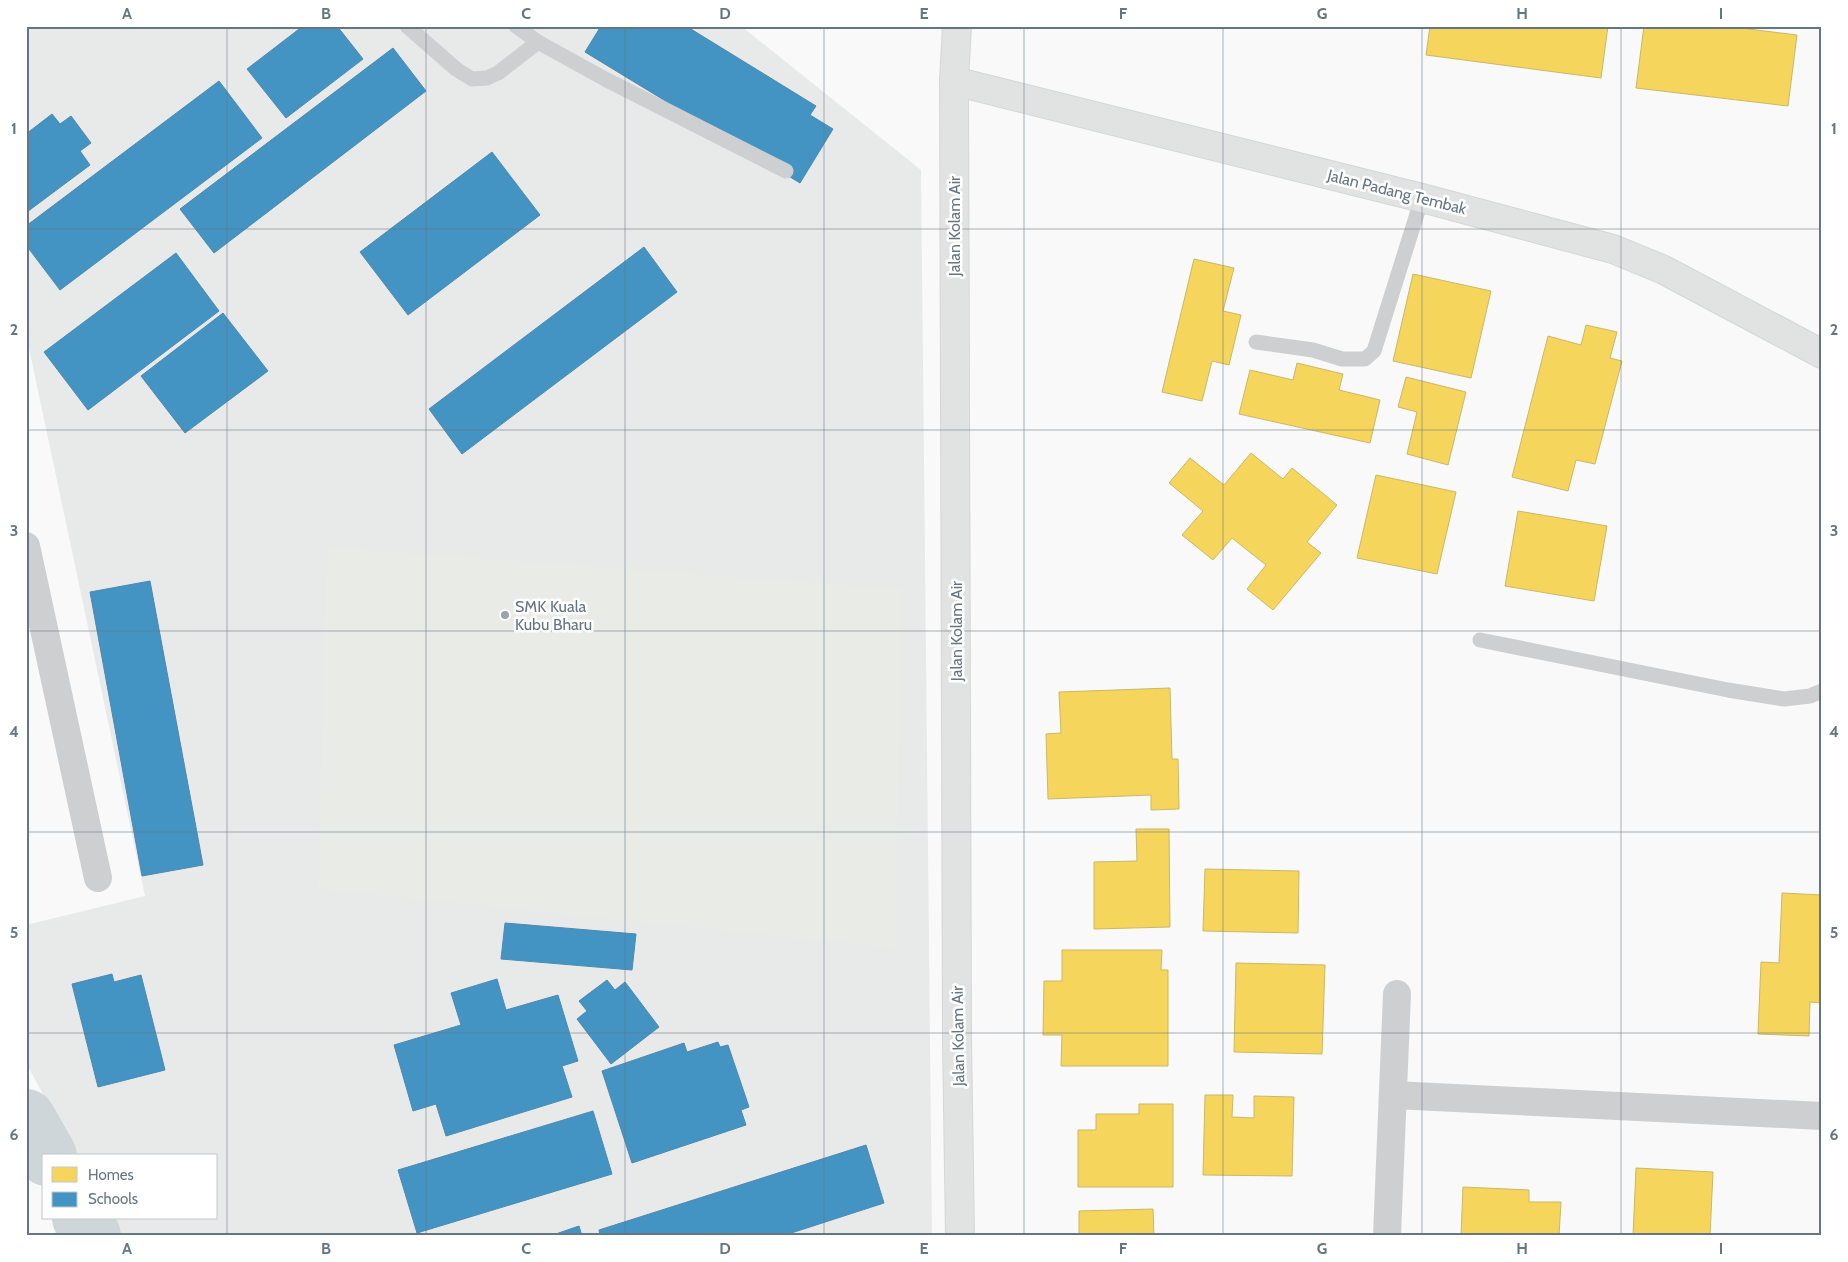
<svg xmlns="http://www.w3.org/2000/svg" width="1848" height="1262" viewBox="0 0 1848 1262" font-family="Cabin,sans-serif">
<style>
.built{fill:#e8e9e9}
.green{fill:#e8ebe6}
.homes{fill:#f6d55c;stroke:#cab868}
.schools{fill:#4393c3;stroke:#4d8ab0}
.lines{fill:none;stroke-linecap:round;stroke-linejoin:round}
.river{stroke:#ced6d9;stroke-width:60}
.secondary-casing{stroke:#d5d6d7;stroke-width:30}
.lane{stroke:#cecfd0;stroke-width:15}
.street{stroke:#cecfd0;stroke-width:28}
.secondary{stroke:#e1e2e2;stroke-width:28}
.grid{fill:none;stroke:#657683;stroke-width:1;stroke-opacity:0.55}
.poi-dot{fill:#99a4ac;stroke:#fff;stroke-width:2}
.labels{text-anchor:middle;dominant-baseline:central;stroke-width:5;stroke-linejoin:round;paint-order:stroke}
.street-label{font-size:16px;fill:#657683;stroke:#fff}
.poi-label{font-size:16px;fill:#657683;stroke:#fff;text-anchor:start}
.neatline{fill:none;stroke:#657683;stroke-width:2}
.grid-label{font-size:16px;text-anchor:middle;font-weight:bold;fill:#657683}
</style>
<rect width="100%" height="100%" fill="#f9f9f9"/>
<polygon class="built" points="26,26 741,26 921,170 932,1236 121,1236 111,1218 216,1218 216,1156 77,1156 26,1063 26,925 145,896 26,334"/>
<polygon class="green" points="327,547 901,589 896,948 318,889"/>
<g class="homes">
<polygon points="1430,26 1608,26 1601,78 1426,55"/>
<polygon points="1644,26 1724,26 1797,35 1788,106 1636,88"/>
<polygon points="1194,259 1234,268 1223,311 1241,315 1229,365 1212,361 1202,401 1162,392"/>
<polygon points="1413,274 1491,291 1471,378 1393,361"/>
<polygon points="1586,325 1617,332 1610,358 1622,361 1595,464 1576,460 1568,491 1512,477 1548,336 1581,345"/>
<polygon points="1297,363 1343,374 1339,390 1380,400 1370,443 1239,414 1250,370 1293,380"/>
<polygon points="1406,377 1466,392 1448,465 1407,454 1417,412 1398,407"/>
<polygon points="1251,453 1283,479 1292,468 1337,505 1307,542 1321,553 1273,610 1247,589 1266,565 1232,538 1213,560 1182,535 1203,511 1169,483 1190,458 1224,485"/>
<polygon points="1376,475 1456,492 1437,574 1357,558"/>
<polygon points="1518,511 1607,526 1594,601 1505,586"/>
<polygon points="1170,688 1172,759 1178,759 1179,809 1151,810 1151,795 1048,799 1046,734 1061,733 1059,692"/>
<polygon points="1136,829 1169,829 1170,927 1094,929 1094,862 1137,861"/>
<polygon points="1205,869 1299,871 1298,933 1203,931"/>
<polygon points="1782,893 1822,895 1822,1003 1810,1002 1809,1036 1758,1034 1761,962 1779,963"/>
<polygon points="1062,950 1162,950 1161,970 1168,970 1168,1066 1061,1066 1062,1035 1043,1035 1044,981 1062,981"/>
<polygon points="1236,963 1325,965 1322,1054 1234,1052"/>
<polygon points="1205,1095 1233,1095 1232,1117 1254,1118 1254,1096 1294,1097 1292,1176 1203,1175"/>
<polygon points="1139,1104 1173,1104 1173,1187 1078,1187 1078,1130 1096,1130 1096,1114 1139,1114"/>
<polygon points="1636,1168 1713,1172 1710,1236 1633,1236"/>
<polygon points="1463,1187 1529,1190 1529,1202 1561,1202 1559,1236 1461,1236"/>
<polygon points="1153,1209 1154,1236 1079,1236 1079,1211"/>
</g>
<g class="schools">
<polygon points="303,26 337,26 363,59 286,118 247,69"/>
<polygon points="601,26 686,26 816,106 810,115 833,129 800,183 585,52"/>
<polygon points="393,48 426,91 214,253 180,209"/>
<polygon points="219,81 262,138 60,290 26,245 26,226"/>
<polygon points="52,114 60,124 71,116 91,143 80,151 90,165 27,212 26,134"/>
<polygon points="492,152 540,215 408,315 360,252"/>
<polygon points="644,247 677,292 462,454 429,409"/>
<polygon points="176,253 219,311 88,410 44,352"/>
<polygon points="223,313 268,371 185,433 141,376"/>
<polygon points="150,581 203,865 142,876 90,592"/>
<polygon points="505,923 636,934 632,970 501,959"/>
<polygon points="112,974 114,982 141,975 165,1070 98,1087 72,984"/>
<polygon points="497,979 506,1010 558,995 578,1061 562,1066 572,1097 446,1136 436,1104 413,1111 394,1045 461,1025 451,993"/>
<polygon points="607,980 615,990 625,982 659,1027 611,1064 577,1019 587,1011 579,1001"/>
<polygon points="718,1042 720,1047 728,1045 749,1107 741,1110 746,1125 632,1163 602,1071 684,1043 687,1052"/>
<polygon points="593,1111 612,1174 417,1233 398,1170"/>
<polygon points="866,1145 884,1203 782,1236 600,1236 599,1230"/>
<polygon points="579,1226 582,1236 550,1236"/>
</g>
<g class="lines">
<g class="river">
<polyline points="26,1119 47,1156"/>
<polyline points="82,1218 91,1236"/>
</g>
<g class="secondary-casing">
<g id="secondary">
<polyline points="957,26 954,81 957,1039 960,1236"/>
<polyline points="954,81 1422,198 1613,249 1664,270 1822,354"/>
</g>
</g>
<g class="lane">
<polyline points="407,26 456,69 472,79 487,78 498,73 538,42 605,79 786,171"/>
<polyline points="516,26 538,42"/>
<polyline points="1256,342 1313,350 1342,359 1365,359 1374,351 1422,198"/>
<polyline points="1480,640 1728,690 1784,699 1810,696 1822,691"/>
</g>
<g class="street">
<polyline points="26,546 98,878"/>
<polyline points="1394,1095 1822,1116"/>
<polyline points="1387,1236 1397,994"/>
</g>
<use href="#secondary" class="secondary"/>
</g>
<path class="grid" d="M 227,26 L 227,1236M 426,26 L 426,1236M 625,26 L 625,1236M 824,26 L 824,1236M 1024,26 L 1024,1236M 1223,26 L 1223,1236M 1422,26 L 1422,1236M 1621,26 L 1621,1236M 26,229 L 1822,229M 26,430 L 1822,430M 26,631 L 1822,631M 26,832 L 1822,832M 26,1033 L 1822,1033"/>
<circle class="poi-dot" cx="505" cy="615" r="5"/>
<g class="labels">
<g class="street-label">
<text transform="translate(1397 192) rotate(14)">Jalan Padang Tembak</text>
<text transform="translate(954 226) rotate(-90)">Jalan Kolam Air</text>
<text transform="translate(956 631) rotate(-90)">Jalan Kolam Air</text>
<text transform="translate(958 1036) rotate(-91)">Jalan Kolam Air</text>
</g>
<g class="poi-label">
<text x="515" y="606">SMK Kuala<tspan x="515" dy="18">Kubu Bharu</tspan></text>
</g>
</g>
<rect width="1848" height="1262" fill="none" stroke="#ffffff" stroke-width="55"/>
<rect x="42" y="1154" width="175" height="65" fill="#ffffff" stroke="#c1c8cd"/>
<rect x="52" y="1167" width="25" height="15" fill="#f6d55c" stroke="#c1c8cd"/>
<text x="88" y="1180" font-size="15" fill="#657683">Homes</text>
<rect x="52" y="1192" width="25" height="15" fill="#4393c3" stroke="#c1c8cd"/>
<text x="88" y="1204" font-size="15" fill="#657683">Schools</text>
<rect x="28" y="28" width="1792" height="1206" class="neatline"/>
<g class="grid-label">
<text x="127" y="19">A</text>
<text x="326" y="19">B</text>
<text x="526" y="19">C</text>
<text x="725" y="19">D</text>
<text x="924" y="19">E</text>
<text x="1123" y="19">F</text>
<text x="1322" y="19">G</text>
<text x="1522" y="19">H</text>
<text x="1721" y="19">I</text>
<text x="14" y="134">1</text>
<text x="1834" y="134">1</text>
<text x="14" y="335">2</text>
<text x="1834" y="335">2</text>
<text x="14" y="536">3</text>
<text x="1834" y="536">3</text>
<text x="14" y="737">4</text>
<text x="1834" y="737">4</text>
<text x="14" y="938">5</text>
<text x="1834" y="938">5</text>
<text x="14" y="1140">6</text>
<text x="1834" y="1140">6</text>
<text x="127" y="1254">A</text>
<text x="326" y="1254">B</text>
<text x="526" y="1254">C</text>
<text x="725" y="1254">D</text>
<text x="924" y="1254">E</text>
<text x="1123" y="1254">F</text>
<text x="1322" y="1254">G</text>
<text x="1522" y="1254">H</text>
<text x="1721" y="1254">I</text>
</g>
</svg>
